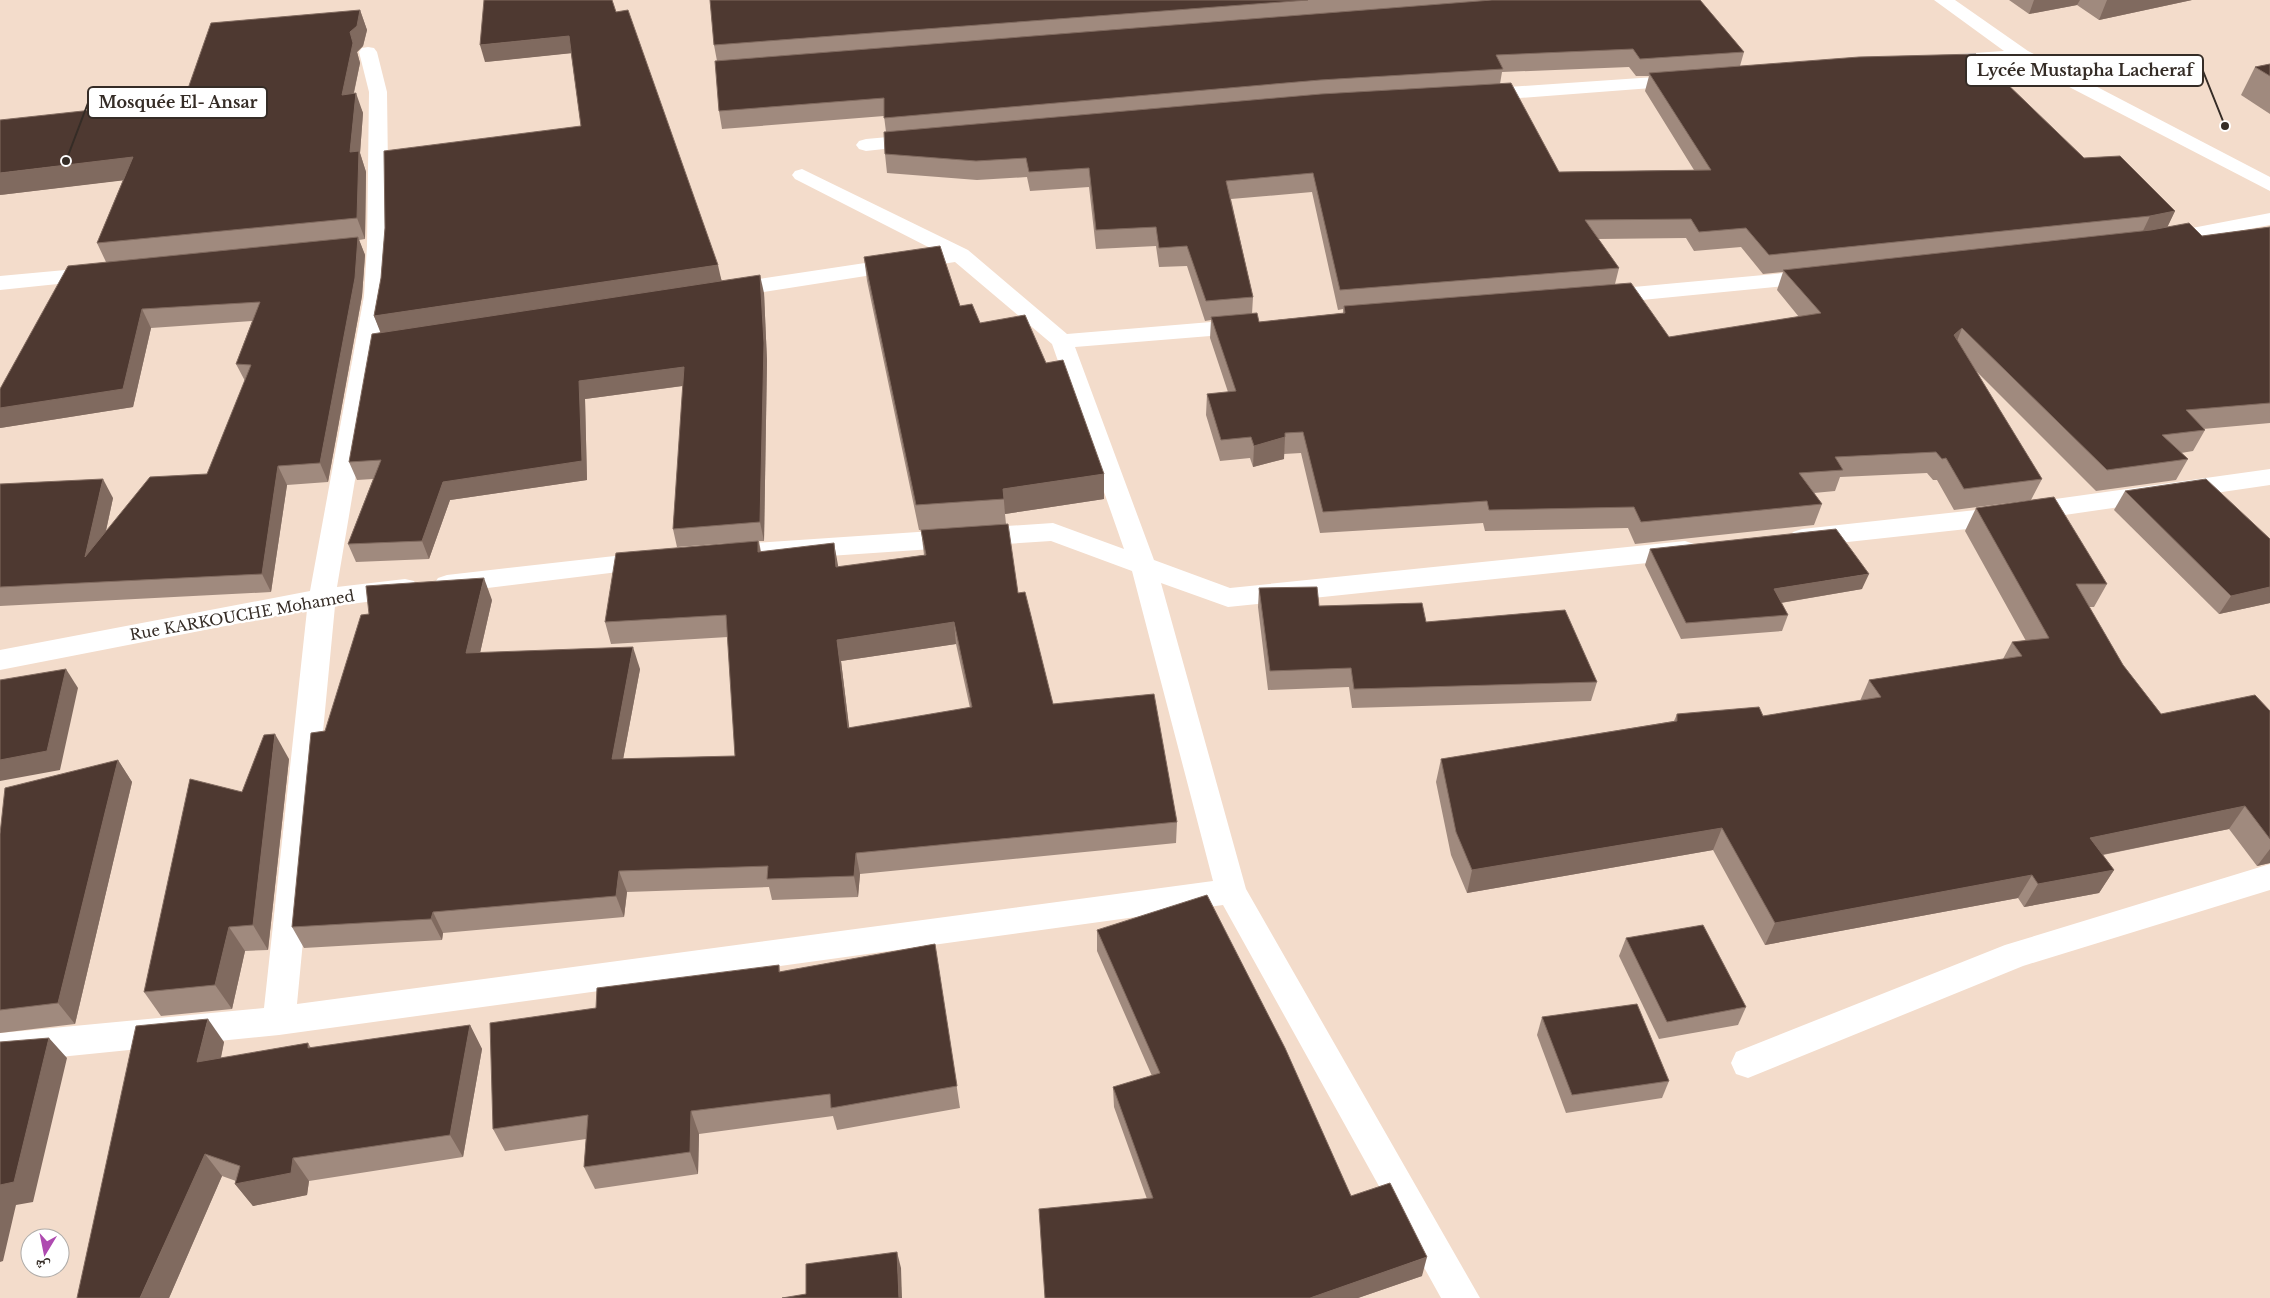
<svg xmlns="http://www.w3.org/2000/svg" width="2270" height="1298" viewBox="0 0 2270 1298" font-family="'Libre Baskerville','Noto Naskh Arabic',serif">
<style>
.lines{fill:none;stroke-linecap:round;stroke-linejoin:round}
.minor{fill:#fff;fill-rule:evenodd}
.wall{fill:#a08a7e;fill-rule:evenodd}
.shaded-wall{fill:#806a5f}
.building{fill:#4e3931;stroke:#806a5f;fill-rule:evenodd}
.labels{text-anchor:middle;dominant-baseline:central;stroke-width:5;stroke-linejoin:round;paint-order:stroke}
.street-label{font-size:15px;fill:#352c26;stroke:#fff}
.leader{fill:none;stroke:#352c26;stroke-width:2}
.callout-dot{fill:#352c26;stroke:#fff;stroke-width:2}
.callout{fill:#fff;stroke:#352c26;stroke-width:2}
.callout-label{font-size:16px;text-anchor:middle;font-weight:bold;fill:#352c26}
</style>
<rect width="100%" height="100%" fill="#f3dccb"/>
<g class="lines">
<g class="minor">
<polygon points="1934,0 1955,0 2028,51 2270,177 2270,191 2019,61 1944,67 1937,65 1935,61 1937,57 1944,55 2004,51"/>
<polygon points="368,47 374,48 377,52 387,92 389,246 386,296 337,587 405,579 414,581 418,588 414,595 405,597 335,606 297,1004 1213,881 1132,571 1051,541 723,563 714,560 710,554 714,548 723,545 1053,523 1124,549 1052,344 955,262 726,298 718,296 715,291 718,286 726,284 938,252 795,179 792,175 795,171 802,169 968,250 1067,334 1247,319 1255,321 1258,326 1255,331 1247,333 1075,347 1154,560 1230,588 1685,541 1694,544 1698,550 1694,556 1685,559 1228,607 1161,583 1246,889 1480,1298 1441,1298 1223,905 279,1035 0,1063 0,1033 264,1008 307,610 0,670 0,650 310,591 364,296 367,246 369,92 359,52 362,48"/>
<polygon points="1684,75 1691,77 1693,81 1691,85 1480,101 1473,99 1471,95 1473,91 1480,89"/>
<polygon points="922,134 929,136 932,140 929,144 866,151 859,149 856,145 859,141 866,139"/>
<polygon points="2270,213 2270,225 2161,246 2154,244 2150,240 2154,236 2161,234"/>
<polygon points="98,267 106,269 109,274 106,279 0,290 0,276"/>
<polygon points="1817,270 1825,272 1828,277 1825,282 1601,304 1593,302 1590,297 1593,292 1601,290"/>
<polygon points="2270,469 2270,485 1976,528 1802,547 1793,544 1789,538 1793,532 1802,529 1976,510"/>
<polygon points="650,552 659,555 663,561 659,567 447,593 438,590 434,584 438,578 447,575"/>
<polygon points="2270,864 2270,890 2023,966 1748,1078 1736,1074 1731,1063 1736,1052 2005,945"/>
</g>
</g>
<g class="wall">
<path d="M 710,0 L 1700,0 L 1744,52 L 1740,66 L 2084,158 L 2175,211 L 2167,227 L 2202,236 L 2270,227 L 2270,423 L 2203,429 L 2205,430 L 2193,451 L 2181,453 L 2188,459 L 2176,480 L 2096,491 L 1976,371 L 2042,479 L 2031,500 L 1954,510 L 1937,480 L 1933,480 L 1927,473 L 1840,477 L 1835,491 L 1814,493 L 1822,504 L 1814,525 L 1635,544 L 1628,528 L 1485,531 L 1483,523 L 1320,533 L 1301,453 L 1284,454 L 1284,459 L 1253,467 L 1250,458 L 1220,461 L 1206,415 L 1207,394 L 1228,392 L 1210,338 L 1211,320 L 1205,321 L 1187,266 L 1159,267 L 1156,246 L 1096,249 L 1089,187 L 1030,191 L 1027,177 L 977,180 L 887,173 L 885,154 L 886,132 L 884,116 L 722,129 L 719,111 L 717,61 L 714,45 ZM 1629,67 L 1636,76 L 1649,76 L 1645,91 L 1694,170 L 1559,172 L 1500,84 L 1502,72 ZM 1312,192 L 1338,310 L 1343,309 L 1343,313 L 1259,322 L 1252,314 L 1253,297 L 1231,199 ZM 1686,238 L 1694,251 L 1741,247 L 1763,274 L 1783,272 L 1777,290 L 1799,317 L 1669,337 L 1615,284 L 1619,268 L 1598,239 Z"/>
<polygon points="2009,0 2192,0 2099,20 2077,5 2029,14"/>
<polygon points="360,10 367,30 363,46 357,52 360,63 354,93 363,113 360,153 366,172 365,239 359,240 365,255 362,296 328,482 287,485 271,592 0,606 0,484 113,498 106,531 207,474 245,381 236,364 252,321 151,328 133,407 0,428 106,262 97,243 123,180 0,195 184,100"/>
<path d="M 616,12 L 722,281 L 764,293 L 767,361 L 764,541 L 759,541 L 761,552 L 838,567 L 924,555 L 921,530 L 919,530 L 867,281 L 864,257 L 960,306 L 980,323 L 1046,363 L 1104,474 L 1104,499 L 1005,514 L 1006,524 L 1018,593 L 1053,704 L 1177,822 L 1176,843 L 860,874 L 858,897 L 772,900 L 769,887 L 627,892 L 624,917 L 443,933 L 442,940 L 304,948 L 292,927 L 325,731 L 492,600 L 480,653 L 640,669 L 623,759 L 735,756 L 728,637 L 611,644 L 605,622 L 730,543 L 677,547 L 673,529 L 683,386 L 585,399 L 587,480 L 450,500 L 429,559 L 356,562 L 348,544 L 373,479 L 357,480 L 349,462 L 381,332 L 374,316 L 381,278 L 385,228 L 581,126 L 571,53 L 485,62 ZM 956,644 L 970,708 L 849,728 L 841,661 Z"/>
<polygon points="2270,64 2270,114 2241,95 2255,67"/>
<polygon points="2125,491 2270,539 2270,603 2219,614 2114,510"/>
<polygon points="1976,508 2107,584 2094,607 2089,607 2123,665 2161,714 2270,711 2270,863 2257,866 2229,829 2103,855 2114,870 2099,893 2024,907 2018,898 1765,945 1713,850 1467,893 1451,855 1436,782 1441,759 1674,721 1677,714 1763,716 1860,701 1869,680 2003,659 2012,642 2026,641 1965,531"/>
<polygon points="1650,549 1862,589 1781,603 1788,615 1782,631 1681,639 1645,565"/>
<polygon points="1259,588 1319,606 1426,622 1597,682 1591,701 1352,708 1349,687 1268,690 1258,607"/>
<polygon points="289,759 268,950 245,951 232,1009 161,1016 144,992 242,792"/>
<polygon points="118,760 132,782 75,1024 0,1033 0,834"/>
<polygon points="1097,930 1351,1196 1422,1276 1358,1298 1045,1298 1147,1199 1114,1107 1113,1087 1152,1076 1097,951"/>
<polygon points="1626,938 1746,1007 1738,1025 1659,1039 1619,956"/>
<polygon points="935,944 960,1108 837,1130 833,1116 699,1134 698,1174 595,1189 584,1167 586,1139 505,1151 493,1129 596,1008 779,965 780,972"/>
<polygon points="1542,1017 1669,1081 1662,1098 1566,1113 1537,1035"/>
<polygon points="470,1025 482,1049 463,1157 309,1181 307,1195 253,1206 235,1184 236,1181 222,1176 169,1298 136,1026 224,1042 221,1058 308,1043 311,1048"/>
</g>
<g class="shaded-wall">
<polygon points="2034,0 2080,0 2077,5 2029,14"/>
<polygon points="2107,0 2192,0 2099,20"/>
<polygon points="360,10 367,30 363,46 357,52 360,63 349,115 342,95 350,32"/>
<polygon points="569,36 573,53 485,62 480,45"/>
<polygon points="356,93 363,113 360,153 366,172 365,239 357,218 350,152"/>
<polygon points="133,157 143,178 0,195 0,173"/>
<polygon points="2175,211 2166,230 2141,235 2150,216"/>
<polygon points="358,237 365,255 362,296 328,482 320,463"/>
<polygon points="718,265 722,283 381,334 374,316"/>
<polygon points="760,275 764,293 767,361 764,541 760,522"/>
<polygon points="142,309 151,328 133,407 0,428 0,408"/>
<polygon points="1962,328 1954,349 1954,335"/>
<polygon points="684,367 689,385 585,399 587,480 450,500 429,559 422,541 443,482 579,381"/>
<polygon points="1285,437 1284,459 1253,467 1254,446"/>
<polygon points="278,466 287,485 271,592 262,574"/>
<polygon points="1104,474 1104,499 1005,514 1003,489"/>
<polygon points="103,479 113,498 96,576 85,557"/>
<polygon points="758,541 763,562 758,552"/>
<polygon points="834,543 838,565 840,589 836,567"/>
<polygon points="1869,574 1862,589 1768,605 1774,589"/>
<polygon points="484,578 492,600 475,675 466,653"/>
<polygon points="2270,587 2270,603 2219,614 2231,596"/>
<polygon points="954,622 956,644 841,661 852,750 848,728 837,640"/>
<polygon points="633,647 640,669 619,781 612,759"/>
<polygon points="66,669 78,688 60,770 0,781 0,760"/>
<polygon points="275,734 289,759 268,950 253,925"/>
<polygon points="118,760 132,782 75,1024 58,1003"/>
<polygon points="2245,806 2229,829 2076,860 2090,838"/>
<polygon points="1722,828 1713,850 1467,893 1472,870"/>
<polygon points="2270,849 2270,863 2257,866"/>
<polygon points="856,853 860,874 858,897 854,876"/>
<polygon points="2114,870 2099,893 2024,907 2038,884"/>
<polygon points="619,871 627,892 624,917 616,896"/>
<polygon points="2032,875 2018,898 1765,945 1775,923"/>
<polygon points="433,912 443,933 442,940 431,919"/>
<polygon points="229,927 245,951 232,1009 215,985"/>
<polygon points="208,1019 224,1042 215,1085 197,1062"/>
<polygon points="470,1025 482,1049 463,1157 450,1135"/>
<polygon points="49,1038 67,1058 33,1202 16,1205 3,1261 0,1262 0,1185"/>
<polygon points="691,1111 699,1134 698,1174 690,1152"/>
<polygon points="205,1154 222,1176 169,1298 140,1298"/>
<polygon points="293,1158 309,1181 307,1195 253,1206 235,1184"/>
<polygon points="897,1252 901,1268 902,1298 899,1298"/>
<polygon points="1427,1257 1422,1276 1358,1298 1310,1298"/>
</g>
<g class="building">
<polygon points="484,0 612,0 616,12 628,10 718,265 374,316 381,278 385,228 384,151 581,126 569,36 480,45"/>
<polygon points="710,0 1308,0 714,45"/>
<polygon points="1492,0 1700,0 1744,52 1640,59 1633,49 1496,55 1503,69 1320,80 884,118 884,98 719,111 715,61"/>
<polygon points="360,10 357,26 350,32 353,43 342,95 356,93 350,152 359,151 357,218 97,243 133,157 0,173 0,120 184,100 211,23"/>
<polygon points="1976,54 2084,158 2120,156 2175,211 2150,216 1769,255 1746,228 1699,232 1691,219 1585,220 1619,268 1340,290 1313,173 1226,181 1253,297 1206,301 1187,246 1159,248 1156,227 1096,230 1089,168 1029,172 1026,158 976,161 885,154 884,132 1321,94 1511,83 1559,172 1711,170 1649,73 1859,57"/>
<polygon points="2270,64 2270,76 2255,67"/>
<polygon points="2189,223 2202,236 2270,227 2270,403 2186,410 2205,430 2162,435 2188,459 2107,470 1962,328 1954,335 2042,479 1964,489 1946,458 1942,459 1936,452 1835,457 1843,470 1799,473 1822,504 1641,522 1634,507 1489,510 1487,501 1323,512 1303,432 1285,433 1285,437 1254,446 1251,437 1221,440 1207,394 1236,391 1211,317 1257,313 1259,322 1345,313 1344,306 1631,283 1669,337 1821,313 1783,270 2151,230"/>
<polygon points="358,237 355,278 320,463 278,466 262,574 0,587 0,484 103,479 85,557 150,477 207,474 251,365 236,364 260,302 142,309 123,389 0,408 0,389 68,266"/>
<polygon points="940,246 960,306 972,304 980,323 1025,315 1046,363 1063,360 1104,474 1003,489 1004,499 916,505 864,257"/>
<polygon points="760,275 764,343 760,522 673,529 684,367 579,381 582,461 443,482 422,541 348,544 381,460 349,462 372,334"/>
<polygon points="2206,479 2270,539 2270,587 2231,596 2125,491"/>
<polygon points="2054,497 2107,584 2076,584 2123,665 2161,714 2255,695 2270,711 2270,839 2245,806 2090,838 2114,870 2038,884 2032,875 1775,923 1722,828 1472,870 1456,832 1441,759 1677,721 1677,714 1759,707 1763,716 1881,697 1869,680 2022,656 2012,642 2049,638 1976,508"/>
<path d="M 1008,524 L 1018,593 L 1025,592 L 1053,704 L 1154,694 L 1177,822 L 856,853 L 854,876 L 767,879 L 768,866 L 619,871 L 616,896 L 433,912 L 431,919 L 292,927 L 311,733 L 325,731 L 361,615 L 369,614 L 366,586 L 484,578 L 466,653 L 633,647 L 612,759 L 735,756 L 726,615 L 605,622 L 616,553 L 758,541 L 758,552 L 834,543 L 836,567 L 926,555 L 921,530 ZM 954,622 L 972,707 L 848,728 L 837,640 Z"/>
<polygon points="1836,529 1869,574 1774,589 1788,615 1686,623 1650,549"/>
<polygon points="1317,587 1319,606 1422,603 1426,622 1565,610 1597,682 1354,689 1351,668 1270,671 1259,588"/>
<polygon points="66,669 47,751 0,760 0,680"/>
<polygon points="275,734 253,925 229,927 215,985 144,992 190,779 242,792 264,735"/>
<polygon points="118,760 58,1003 0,1010 0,834 5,788"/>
<polygon points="1207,895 1285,1048 1351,1196 1390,1183 1427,1257 1310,1298 1045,1298 1039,1209 1153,1198 1113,1087 1160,1073 1097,930"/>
<polygon points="1703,925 1746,1007 1667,1022 1626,938"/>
<polygon points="935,944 957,1086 831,1108 830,1094 691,1111 690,1152 584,1167 588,1115 493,1129 490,1023 596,1008 597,988 779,965 779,972"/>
<polygon points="1637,1004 1669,1081 1572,1095 1542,1017"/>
<polygon points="208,1019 197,1062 308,1043 308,1048 470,1025 450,1135 293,1158 291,1173 235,1184 240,1166 205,1154 140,1298 77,1298 136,1026"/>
<polygon points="49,1038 14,1182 0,1185 0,1042"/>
<polygon points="897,1252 899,1298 782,1298 806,1294 806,1264"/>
</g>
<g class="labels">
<g class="street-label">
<text transform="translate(242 615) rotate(-10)">Rue KARKOUCHE Mohamed</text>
</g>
</g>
<path class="leader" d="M2225 126L2203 71M66 161L88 103"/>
<g class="callout-dot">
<circle cx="2225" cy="126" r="5"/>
<circle cx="66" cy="161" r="5"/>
</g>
<g class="callout">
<rect x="1966" y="55" width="237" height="31" rx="5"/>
<rect x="88" y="87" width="179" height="31" rx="5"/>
</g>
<g class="callout-label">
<text x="2085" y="76">Lycée Mustapha Lacheraf</text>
<text x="178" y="108">Mosquée El- Ansar</text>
</g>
<g transform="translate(45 1253) rotate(190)"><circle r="24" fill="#ffffff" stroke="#aeaba8"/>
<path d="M0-4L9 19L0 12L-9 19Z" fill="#ae4ab0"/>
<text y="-8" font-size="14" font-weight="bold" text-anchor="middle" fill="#352c26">ش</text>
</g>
</svg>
